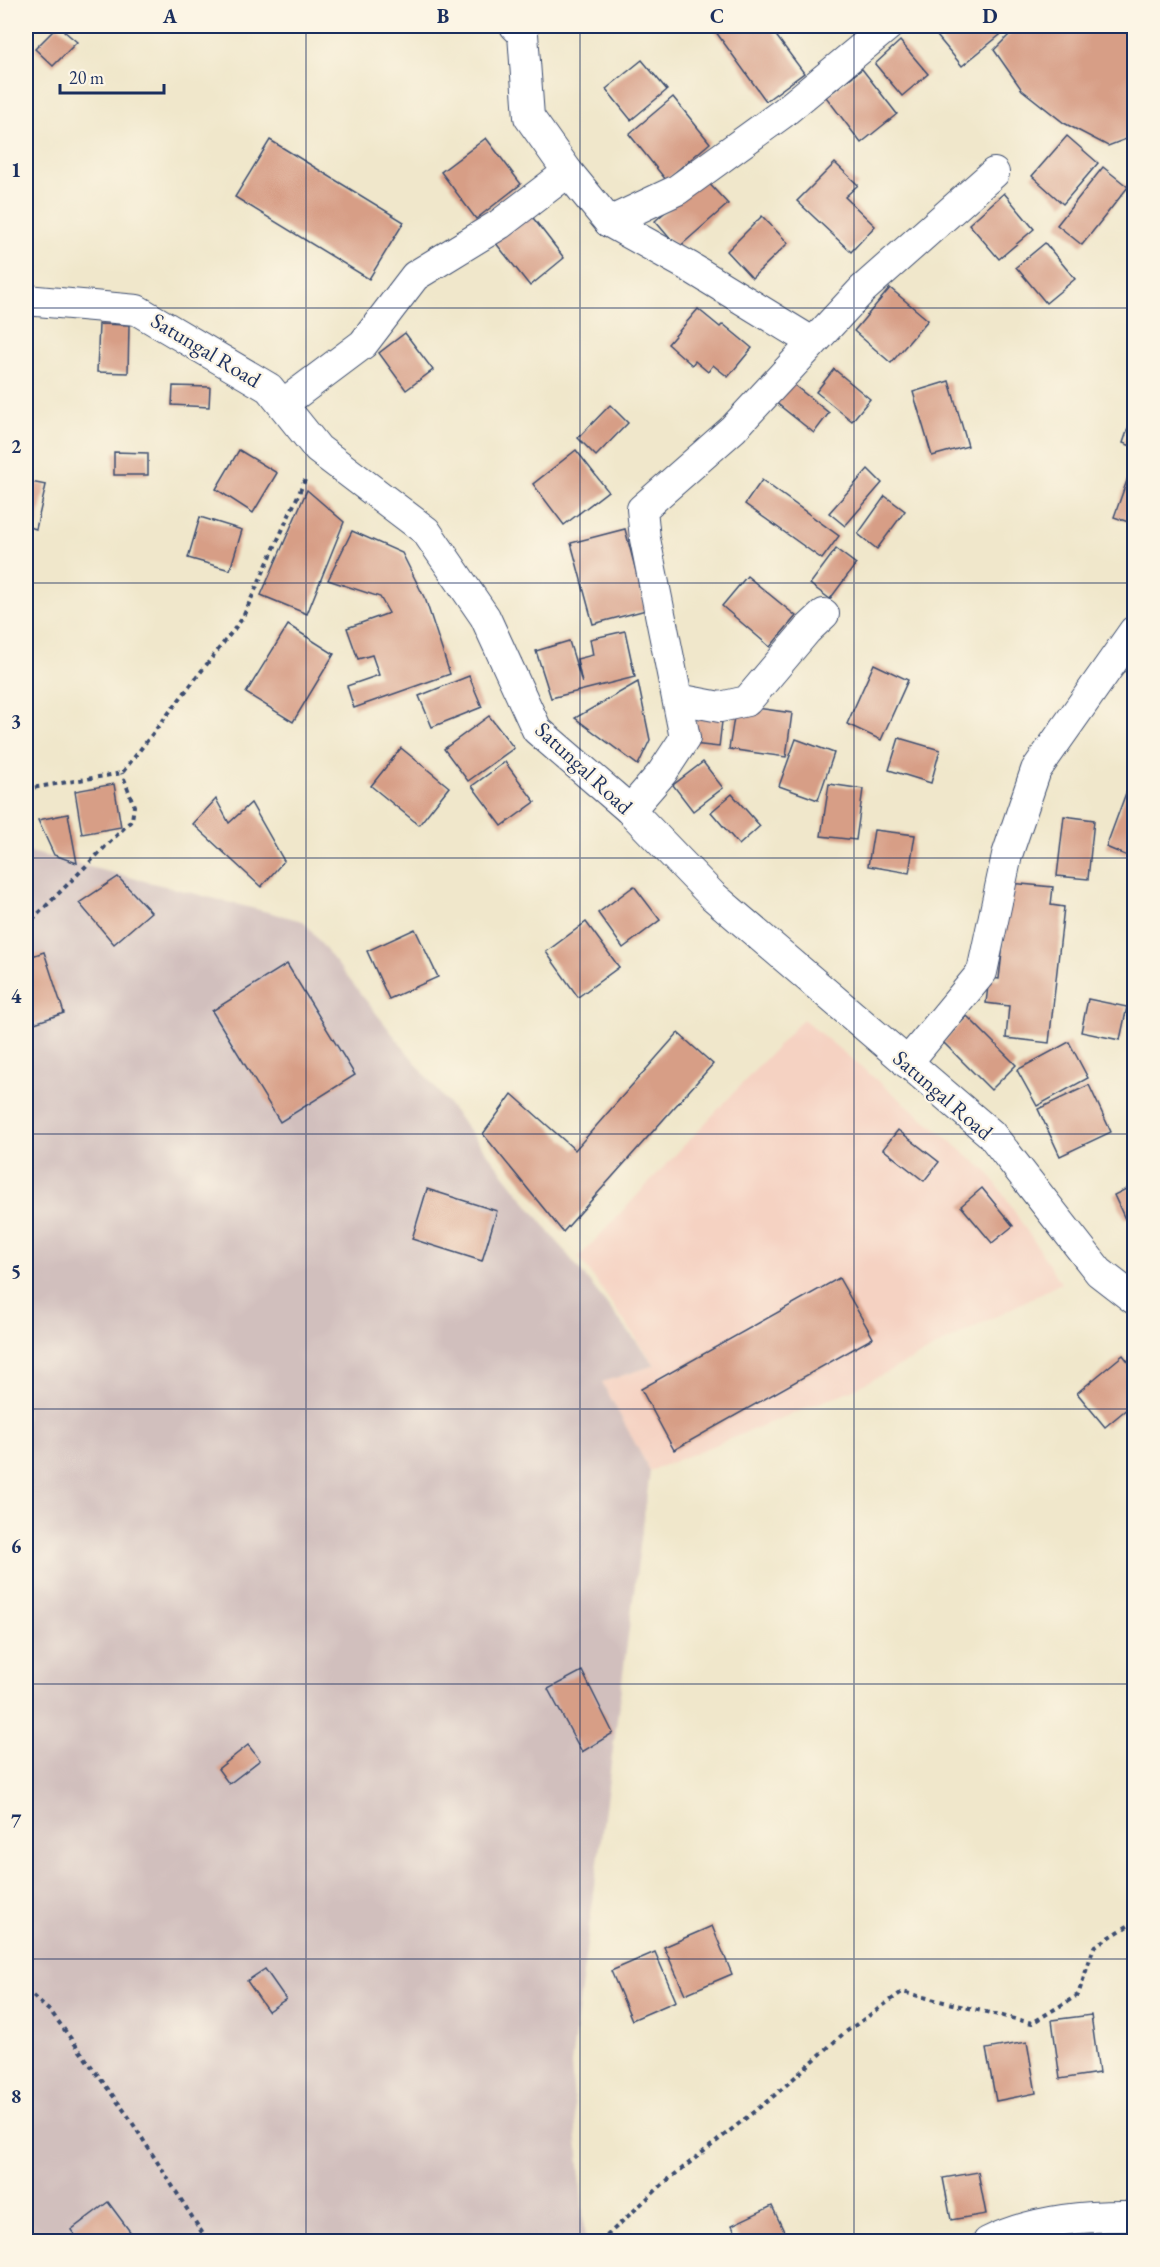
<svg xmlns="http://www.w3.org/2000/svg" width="1160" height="2267" viewBox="0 0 1160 2267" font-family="'EB Garamond',serif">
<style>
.built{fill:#f5d2c2}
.industrial{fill:#d1bfbd}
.building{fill:#d79e86}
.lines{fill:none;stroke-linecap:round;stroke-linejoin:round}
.minor-casing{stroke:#3b4b6e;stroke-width:32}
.path{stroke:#3b4b6e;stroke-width:4;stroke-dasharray:4.5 4.5;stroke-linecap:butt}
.minor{stroke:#fff;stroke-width:30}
.grid{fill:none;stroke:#1b2f5e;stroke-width:1.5;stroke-opacity:0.55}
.labels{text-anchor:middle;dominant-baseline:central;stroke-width:4.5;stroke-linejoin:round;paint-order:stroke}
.street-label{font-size:22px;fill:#1b2f5e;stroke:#fcf5e5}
.neatline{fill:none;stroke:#1b2f5e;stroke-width:2}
.grid-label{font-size:20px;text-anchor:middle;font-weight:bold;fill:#1b2f5e}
</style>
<rect width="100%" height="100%" fill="#fcf5e5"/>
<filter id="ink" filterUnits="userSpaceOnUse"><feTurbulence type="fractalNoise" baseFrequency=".0167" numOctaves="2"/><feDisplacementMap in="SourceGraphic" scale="12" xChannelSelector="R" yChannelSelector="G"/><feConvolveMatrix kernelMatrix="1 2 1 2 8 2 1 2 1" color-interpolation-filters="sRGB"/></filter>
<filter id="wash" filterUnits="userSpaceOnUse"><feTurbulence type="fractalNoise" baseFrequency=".008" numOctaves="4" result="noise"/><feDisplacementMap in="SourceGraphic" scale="24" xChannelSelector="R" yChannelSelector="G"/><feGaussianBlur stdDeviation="1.35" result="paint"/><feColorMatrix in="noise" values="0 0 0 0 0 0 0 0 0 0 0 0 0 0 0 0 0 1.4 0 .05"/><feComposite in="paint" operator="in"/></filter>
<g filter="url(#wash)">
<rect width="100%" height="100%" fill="#f0e7cb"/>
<polygon class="built" points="803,1019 989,1173 1061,1283 854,1389 650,1471 602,1382 655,1365 579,1257"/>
<polygon class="industrial" points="26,851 303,921 655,1365 602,1382 650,1471 571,2064 585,2241 26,2241"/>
<g id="blocks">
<g class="building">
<polygon points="58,26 77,42 53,66 35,49"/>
<polygon points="716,26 769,26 804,73 766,101 713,28"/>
<polygon points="939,26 1011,26 962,66 933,31"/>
<polygon points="1018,26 1118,26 1134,39 1134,136 1108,146 1064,123 1022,90 994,50"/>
<polygon points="900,41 928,74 902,96 875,64"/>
<polygon points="642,60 667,90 631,120 606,89"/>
<polygon points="862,69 897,114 861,143 826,97"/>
<polygon points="673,97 710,143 666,180 629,134"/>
<polygon points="1067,136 1098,163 1063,204 1032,176"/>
<polygon points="486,138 521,184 476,219 441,172"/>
<polygon points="270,140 404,222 369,279 235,197"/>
<polygon points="835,163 858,185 845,197 875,226 851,252 797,201"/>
<polygon points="1103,167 1128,187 1082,245 1057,225"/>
<polygon points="704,178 728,204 678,248 655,221"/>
<polygon points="1004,193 1034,229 999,259 969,224"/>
<polygon points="530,214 564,258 530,286 495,242"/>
<polygon points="762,216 788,243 752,278 727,251"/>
<polygon points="1045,243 1075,279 1046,303 1016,267"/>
<polygon points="890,288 928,320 891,363 854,331"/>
<polygon points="698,309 720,327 723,324 752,348 728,377 713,365 708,372 695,361 692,365 668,344"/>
<polygon points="99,324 129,325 128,373 97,372"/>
<polygon points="405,333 433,370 406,390 379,353"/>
<polygon points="834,369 870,399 852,421 816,392"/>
<polygon points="789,381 829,413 814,433 774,401"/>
<polygon points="949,381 968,446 932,456 913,392"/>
<polygon points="173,386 210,387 209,407 172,405"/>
<polygon points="26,403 31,404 27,428 26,427"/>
<polygon points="610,405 628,423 596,456 578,438"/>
<polygon points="1134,411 1134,447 1123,443"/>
<polygon points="239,450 277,473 253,513 216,489"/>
<polygon points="576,450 608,491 564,525 533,484"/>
<polygon points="114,452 148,453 148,475 114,475"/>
<polygon points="1134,461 1134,524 1114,517"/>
<polygon points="868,469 882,483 845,526 829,513"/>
<polygon points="762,480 839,536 822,559 745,504"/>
<polygon points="26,481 46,485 36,529 26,526"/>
<polygon points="307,490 344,522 307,614 261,595"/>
<polygon points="885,496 905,511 877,549 858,534"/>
<polygon points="200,517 242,530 230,570 188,558"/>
<polygon points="625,529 646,610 593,624 571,543"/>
<polygon points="352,531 402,553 426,601 450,674 354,708 347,686 379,675 372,655 358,659 347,628 389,613 380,597 328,580"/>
<polygon points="836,549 856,564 830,599 810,584"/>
<polygon points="747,576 796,616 770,647 722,606"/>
<polygon points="288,625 334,654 293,722 246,693"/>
<polygon points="625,631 635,677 551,698 536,651 569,641 582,683 577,659 593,655 590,639"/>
<polygon points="874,664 908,680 881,740 847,724"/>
<polygon points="469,676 482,707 432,727 419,696"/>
<polygon points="638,682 650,740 638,765 575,718"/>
<polygon points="736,705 792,713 786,757 729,749"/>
<polygon points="697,710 723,713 719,747 693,744"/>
<polygon points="489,716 514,748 468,781 444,749"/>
<polygon points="899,738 940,750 931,783 889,770"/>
<polygon points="796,739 834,753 818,800 779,786"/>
<polygon points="401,748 449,787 419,825 371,786"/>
<polygon points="505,762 535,802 502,826 472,786"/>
<polygon points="703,762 723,788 693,811 673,785"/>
<polygon points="114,784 121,827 82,834 75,791"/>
<polygon points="829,784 863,789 856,840 821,836"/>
<polygon points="1126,793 1134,796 1134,844 1130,857 1106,847"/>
<polygon points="732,794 760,826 739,845 711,812"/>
<polygon points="216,799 229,823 251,803 284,861 261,887 193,824"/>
<polygon points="68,814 77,863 54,855 38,820"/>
<polygon points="1064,816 1094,820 1088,879 1057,876"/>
<polygon points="874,830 915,835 909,873 868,866"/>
<polygon points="118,877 151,912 114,944 79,903"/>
<polygon points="1010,883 1053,887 1051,905 1064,907 1049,1043 1006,1038 1009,1006 986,1003 989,978 999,979"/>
<polygon points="634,886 660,920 623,948 598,913"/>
<polygon points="586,922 619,967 578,997 546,952"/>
<polygon points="415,929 438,977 389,999 367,951"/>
<polygon points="44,952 64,1013 26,1026 26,958"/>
<polygon points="287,964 355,1075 280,1122 212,1011"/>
<polygon points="1088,999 1127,1007 1120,1040 1081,1032"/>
<polygon points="967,1016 1016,1065 991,1090 943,1042"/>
<polygon points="678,1033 713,1064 563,1232 483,1134 512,1094 575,1150"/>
<polygon points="1069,1042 1088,1078 1037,1106 1017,1070"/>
<polygon points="1089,1085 1111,1132 1060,1156 1038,1109"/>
<polygon points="898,1130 939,1162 924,1181 883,1149"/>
<polygon points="1134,1185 1134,1215 1125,1219 1114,1195"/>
<polygon points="982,1188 1013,1226 992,1243 961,1206"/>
<polygon points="427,1189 497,1211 482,1261 412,1239"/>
<polygon points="839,1278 873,1338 674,1450 641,1389"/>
<polygon points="1123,1355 1134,1369 1134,1403 1105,1427 1077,1393"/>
<polygon points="582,1671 613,1733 582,1752 548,1689"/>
<polygon points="248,1745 260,1760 229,1784 218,1769"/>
<polygon points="712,1926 732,1974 685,1994 664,1947"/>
<polygon points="655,1952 676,2001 632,2020 611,1971"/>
<polygon points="265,1969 286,1999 268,2011 247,1981"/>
<polygon points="1091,2015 1099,2073 1060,2079 1052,2020"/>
<polygon points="1027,2042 1036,2093 996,2101 986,2049"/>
<polygon points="978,2172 986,2214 951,2220 943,2178"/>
<polygon points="108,2202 137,2241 136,2242 80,2242 71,2230"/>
<polygon points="772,2206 789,2242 740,2242 732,2225"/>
<polygon points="1079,2235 1081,2242 1062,2242 1062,2241"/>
</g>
</g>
</g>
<g filter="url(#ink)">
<use href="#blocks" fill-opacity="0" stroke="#3b4b6e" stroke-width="1.5"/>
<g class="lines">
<g class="minor-casing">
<g id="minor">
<polyline points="568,172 609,222 688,266 812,342"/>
<polyline points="609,222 677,190 783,113 888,26"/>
<polyline points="26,300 137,310 269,388 318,449 426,531 485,617 537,730 630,810 713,896 991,1134 1099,1272 1134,1299"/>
<polyline points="283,404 363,344 415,276 500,224 568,172 529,117 523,34 515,26"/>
<polyline points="678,699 720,707 747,701 807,630 824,614"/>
<polyline points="630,810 662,773 685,738 645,539 642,509 733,429 863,289 994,173"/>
<polyline points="907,1063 982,972 1007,855 1036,770 1134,631"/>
<path d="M 988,2242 C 1032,2220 1086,2215 1134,2216"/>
</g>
</g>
<g class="path">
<polyline points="26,789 122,773 242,619 305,480"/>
<polyline points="26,926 132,820 134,806 122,773"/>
<polyline points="26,1990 52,2013 128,2116 208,2242"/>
<polyline points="600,2242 664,2183 775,2095 843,2034 902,1992 1032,2023 1078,1995 1094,1947 1134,1922"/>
</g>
<use href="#minor" class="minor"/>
</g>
</g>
<path class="grid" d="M 306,26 L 306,2242M 580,26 L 580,2242M 854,26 L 854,2242M 26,308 L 1134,308M 26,583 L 1134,583M 26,858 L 1134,858M 26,1134 L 1134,1134M 26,1409 L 1134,1409M 26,1684 L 1134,1684M 26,1959 L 1134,1959"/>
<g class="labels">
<g class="street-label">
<text transform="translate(206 350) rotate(31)">Satungal Road</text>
<text transform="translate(584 768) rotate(43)">Satungal Road</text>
<text transform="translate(943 1095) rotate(41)">Satungal Road</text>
</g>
</g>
<rect width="1160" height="2267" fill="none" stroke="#fcf5e5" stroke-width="66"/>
<path d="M60 84v9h104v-9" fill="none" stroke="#1b2f5e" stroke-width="3"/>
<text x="69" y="84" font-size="18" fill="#1b2f5e" stroke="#fcf5e5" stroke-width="4.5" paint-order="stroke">20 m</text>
<rect x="33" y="33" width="1094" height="2201" class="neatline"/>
<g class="grid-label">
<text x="170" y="23">A</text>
<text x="443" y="23">B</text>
<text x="717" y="23">C</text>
<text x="990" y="23">D</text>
<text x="16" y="177">1</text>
<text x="16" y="453">2</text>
<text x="16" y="728">3</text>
<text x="16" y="1003">4</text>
<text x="16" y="1278">5</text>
<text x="16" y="1553">6</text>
<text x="16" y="1828">7</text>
<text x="16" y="2103">8</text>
</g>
</svg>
